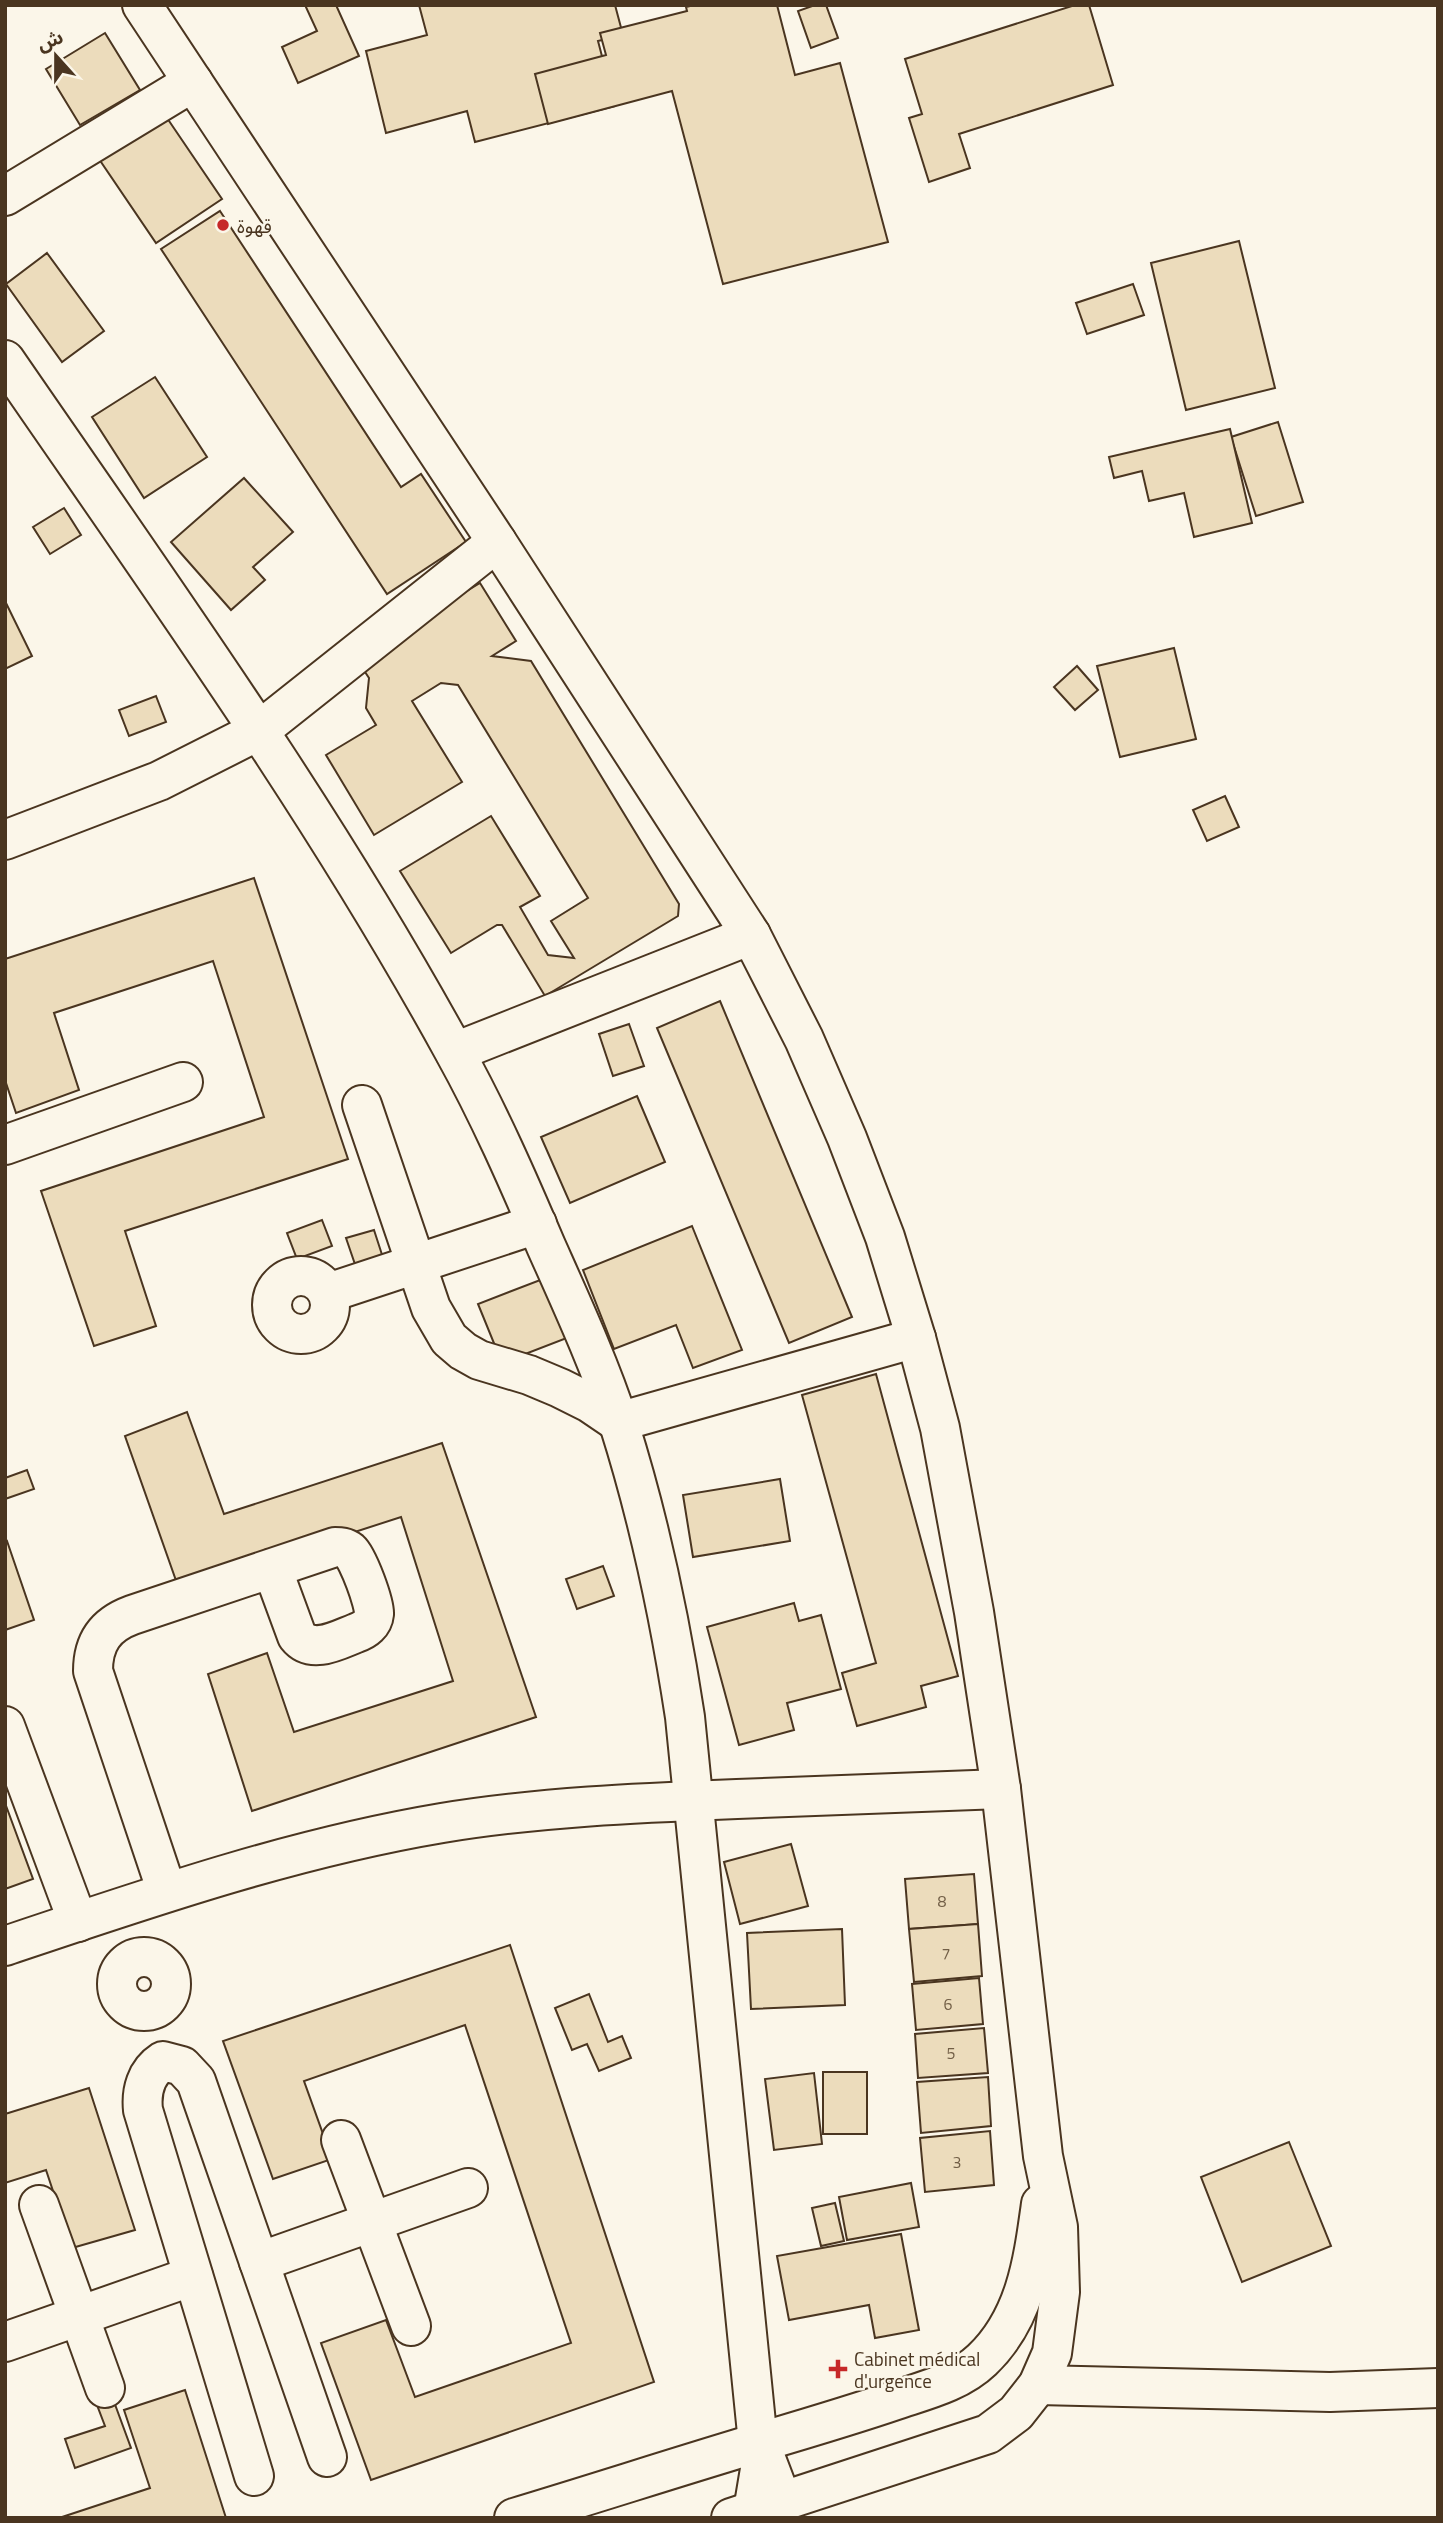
<svg xmlns="http://www.w3.org/2000/svg" width="1443" height="2523" viewBox="0 0 1443 2523" font-family="'Titillium Web','Noto Sans Arabic',sans-serif">
<style>
.building{fill:#ecdcbc;stroke:#4a3520;stroke-width:2}
.lines{fill:none;stroke-linecap:round;stroke-linejoin:round}
.street-casing{stroke:#4a3520;stroke-width:42}
.secondary-casing{stroke:#4a3520;stroke-width:42}
.street{stroke:#fbf6e9;stroke-width:38}
.secondary{stroke:#fbf6e9;stroke-width:38}
.poi-dot{fill:#c62828;stroke:#fbf6e9;stroke-width:2.5}
.labels{text-anchor:middle;dominant-baseline:central;stroke-width:5;stroke-linejoin:round;paint-order:stroke}
.number-label{font-size:16px;fill:#725f47}
.poi-label{font-size:19px;fill:#4a3520;stroke:#fbf6e9;text-anchor:start}
</style>
<rect width="100%" height="100%" fill="#fbf6e9"/>
<g class="building">
<polygon points="305,5 336,5 359,56 298,83 282,47 317,31"/>
<polygon points="419,5 615,5 623,35 598,41 615,106 475,142 467,111 386,133 366,51 427,35"/>
<polygon points="694,5 777,5 795,75 840,63 888,242 723,284 672,91 548,124 535,74 606,55 600,33 687,11 686,7"/>
<polygon points="815,5 826,5 838,38 811,48 798,11"/>
<polygon points="1075,5 1089,5 1113,85 959,134 970,168 929,182 909,118 922,114 905,59"/>
<polygon points="105,33 140,90 80,125 46,69"/>
<polygon points="165,115 222,199 156,243 99,159"/>
<polygon points="220,211 401,487 421,474 466,542 387,594 161,249"/>
<polygon points="1239,241 1275,388 1186,410 1151,263"/>
<polygon points="47,253 104,331 62,362 6,284"/>
<polygon points="1133,284 1144,315 1087,334 1076,303"/>
<polygon points="155,377 207,457 144,498 92,417"/>
<polygon points="1278,422 1303,502 1256,516 1231,437"/>
<polygon points="1230,429 1252,523 1194,537 1184,493 1149,501 1142,471 1114,478 1109,457"/>
<polygon points="244,478 293,532 253,567 265,580 231,610 171,542"/>
<polygon points="64,508 81,535 50,554 33,527"/>
<polygon points="480,583 516,641 492,656 531,661 679,904 678,916 545,996 502,925 497,925 451,953 400,871 491,816 540,896 520,907 548,955 574,958 551,921 588,898 458,685 441,683 412,701 462,782 374,835 326,755 376,725 366,708 369,678 359,663 386,640"/>
<polygon points="5,601 32,656 5,669"/>
<polygon points="1174,648 1196,739 1120,757 1097,666"/>
<polygon points="1077,666 1098,690 1075,710 1054,687"/>
<polygon points="156,696 166,722 129,736 119,710"/>
<polygon points="1225,796 1239,827 1207,841 1193,810"/>
<polygon points="254,878 348,1159 125,1231 156,1326 94,1346 41,1191 264,1117 213,961 54,1013 79,1090 16,1113 5,1080 5,959"/>
<polygon points="720,1001 852,1317 789,1343 657,1028"/>
<polygon points="629,1024 644,1066 613,1076 599,1034"/>
<polygon points="637,1096 665,1162 570,1203 541,1137"/>
<polygon points="322,1220 332,1246 297,1259 287,1233"/>
<polygon points="692,1226 742,1350 693,1368 676,1325 614,1349 583,1270"/>
<polygon points="374,1230 386,1267 359,1276 346,1238"/>
<polygon points="548,1277 572,1336 502,1363 478,1304"/>
<polygon points="876,1374 958,1676 921,1686 926,1707 857,1726 842,1673 876,1663 802,1395"/>
<polygon points="187,1412 224,1514 442,1443 536,1717 252,1811 208,1674 267,1653 294,1732 453,1681 401,1517 179,1589 125,1436"/>
<polygon points="27,1470 34,1489 5,1499 5,1478"/>
<polygon points="780,1479 790,1541 693,1557 683,1495"/>
<polygon points="7,1541 34,1620 5,1630 5,1542"/>
<polygon points="603,1566 614,1596 577,1609 566,1579"/>
<polygon points="794,1603 799,1621 821,1615 841,1689 787,1703 794,1730 739,1745 707,1627"/>
<polygon points="5,1803 33,1879 5,1889"/>
<polygon points="791,1844 808,1906 740,1924 724,1862"/>
<polygon points="974,1874 978,1924 909,1929 905,1879"/>
<polygon points="978,1924 982,1976 914,1982 909,1929"/>
<polygon points="842,1929 845,2005 751,2009 747,1933"/>
<polygon points="510,1945 654,2382 371,2480 321,2343 386,2320 415,2397 571,2343 465,2025 304,2081 332,2159 273,2179 223,2041"/>
<polygon points="979,1978 983,2024 916,2030 912,1984"/>
<polygon points="589,1994 608,2042 622,2036 631,2058 599,2071 587,2044 572,2050 555,2008"/>
<polygon points="984,2028 988,2073 918,2078 915,2034"/>
<rect x="823" y="2072" width="44" height="62"/>
<polygon points="814,2073 822,2144 774,2150 765,2079"/>
<polygon points="988,2077 991,2126 921,2133 917,2082"/>
<polygon points="89,2088 135,2230 72,2248 46,2170 5,2183 5,2114"/>
<polygon points="990,2131 994,2185 925,2192 920,2138"/>
<polygon points="1289,2142 1331,2246 1242,2282 1201,2177"/>
<polygon points="911,2183 919,2227 847,2240 839,2197"/>
<polygon points="835,2203 844,2241 821,2246 812,2208"/>
<polygon points="901,2234 919,2330 875,2338 869,2305 789,2320 777,2256"/>
<polygon points="185,2390 226,2518 59,2518 150,2488 124,2410"/>
<polygon points="113,2399 131,2448 75,2468 65,2439 105,2426 97,2405"/>
</g>
<g class="lines">
<g class="street-casing">
<g id="street">
<polyline points="5,196 193,82"/>
<path d="M 5,360 C 161,587 322,810 454,1051 C 489,1114 518,1180 546,1246 C 571,1302 600,1365 619,1424 C 649,1519 670,1618 685,1717 L 758,2443"/>
<polyline points="5,840 159,781 260,730 497,542"/>
<polyline points="455,1052 751,935"/>
<polyline points="362,1105 431,1308 449,1339 463,1351 479,1360 529,1375 560,1388 590,1403 618,1422 916,1338"/>
<polyline points="5,1145 183,1082"/>
<circle cx="301" cy="1305" r="29"/>
<polyline points="328,1293 537,1224"/>
<polyline points="5,1726 78,1922"/>
<path d="M 167,1892 L 93,1671 C 93,1642 105,1625 132,1615 L 335,1547 C 341,1547 345,1547 350,1551 C 358,1558 375,1604 374,1614 C 373,1624 365,1630 356,1633 C 338,1640 312,1655 297,1636 L 272,1568"/>
<path d="M 5,1946 C 148,1898 293,1848 442,1823 C 540,1807 638,1803 737,1799 C 825,1795 913,1792 1001,1789"/>
<circle cx="144" cy="1984" r="27"/>
<polyline points="341,2140 411,2326"/>
<polyline points="39,2205 105,2388"/>
<polyline points="259,2262 468,2188"/>
<polyline points="5,2342 193,2276"/>
<polyline points="1038,2385 1330,2392 1438,2388"/>
<path d="M 254,2476 L 143,2110 C 141,2091 146,2072 163,2061 L 182,2066 L 196,2081 L 327,2457"/>
<polyline points="753,2511 763,2451 782,2501"/>
</g>
</g>
<g class="secondary-casing">
<g id="secondary">
<polyline points="142,5 497,542 751,935 804,1039 847,1138 885,1237 916,1338 940,1428 974,1612 1001,1789 1043,2156 1058,2227 1060,2292 1052,2353 1038,2385 1016,2413 988,2434 731,2518"/>
<path d="M 514,2518 C 597,2493 680,2466 764,2441 C 808,2428 852,2415 896,2400 C 926,2390 959,2382 982,2360 C 1026,2318 1033,2261 1041,2204"/>
</g>
</g>
<use href="#street" class="street"/>
<use href="#secondary" class="secondary"/>
</g>
<g class="poi-dot">
<circle cx="223" cy="225" r="7"/>
<path d="M834.5 2358.5h7v7h7v7h-7v7h-7v-7h-7v-7h7z"/>
</g>
<g class="labels">
<g class="number-label">
<text x="942" y="1901">8</text>
<text x="946" y="1953">7</text>
<text x="948" y="2004">6</text>
<text x="951" y="2053">5</text>
<text x="957" y="2162">3</text>
</g>
<g class="poi-label">
<text x="237" y="225">قهوة</text>
<text x="854" y="2358">Cabinet médical<tspan x="854" dy="22">d'urgence</tspan></text>
</g>
</g>
<rect width="1443" height="2523" fill="none" stroke="#4a3520" stroke-width="14"/>
<g transform="translate(56 56) rotate(339)" stroke="#fbf6e9" stroke-width="5" paint-order="stroke">
<path d="M0-5L12 26L0 18L-12 26Z" fill="#4a3520"/>
<text y="-10" font-size="19" font-weight="bold" text-anchor="middle" fill="#4a3520">ش</text>
</g>
</svg>
